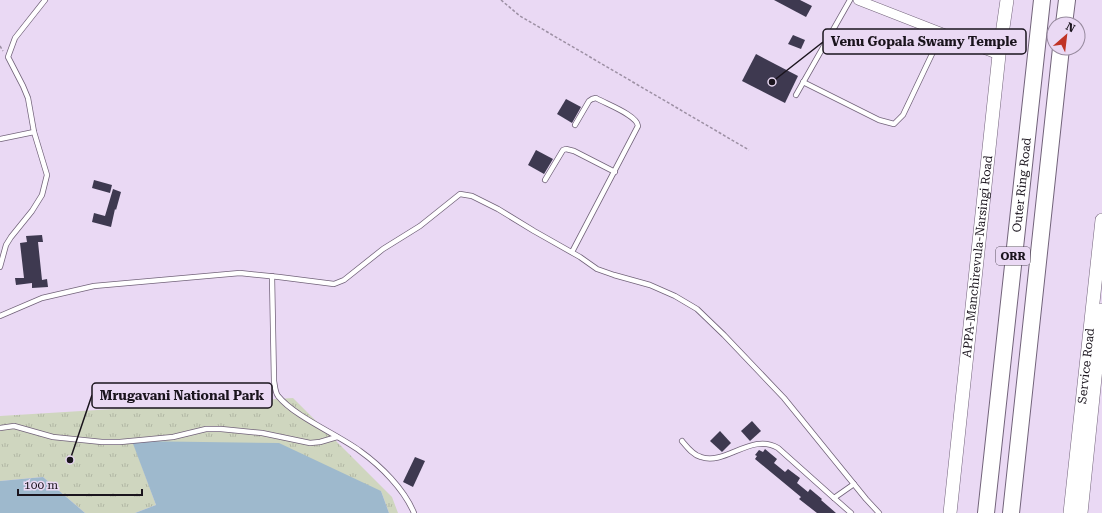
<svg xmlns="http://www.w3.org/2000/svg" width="1102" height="513" viewBox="0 0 1102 513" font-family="'Roboto Serif',serif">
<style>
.grass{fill:url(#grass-tufts)}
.water{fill:#9eb9cd}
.building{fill:#3e3950}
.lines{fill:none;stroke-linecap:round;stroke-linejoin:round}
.lane-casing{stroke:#72637a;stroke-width:6}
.street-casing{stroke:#72637a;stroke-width:10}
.secondary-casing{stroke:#72637a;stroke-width:14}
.highway-casing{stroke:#72637a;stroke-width:18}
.path{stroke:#9d90a4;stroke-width:1.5;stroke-dasharray:3 2;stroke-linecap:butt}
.lane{stroke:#fff;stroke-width:4.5}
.street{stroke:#fff;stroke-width:9}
.secondary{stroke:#fff;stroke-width:13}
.highway{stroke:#fff;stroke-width:16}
.labels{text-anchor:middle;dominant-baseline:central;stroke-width:4;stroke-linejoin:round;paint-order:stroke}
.shield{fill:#ead9f4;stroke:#584f5e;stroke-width:1}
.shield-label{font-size:11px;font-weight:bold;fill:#1a141d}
.street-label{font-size:12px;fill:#1a141d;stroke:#ead9f4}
.leader{fill:none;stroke:#1a141d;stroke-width:1.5}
.callout-dot{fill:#1a141d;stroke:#ead9f4;stroke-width:1.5}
.callout{fill:#ead9f4;stroke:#1a141d;stroke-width:1.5}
.callout-label{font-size:13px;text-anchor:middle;font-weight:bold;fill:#1a141d}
</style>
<defs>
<pattern id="grass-tufts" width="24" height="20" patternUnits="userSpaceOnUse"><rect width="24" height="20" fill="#cfd6bf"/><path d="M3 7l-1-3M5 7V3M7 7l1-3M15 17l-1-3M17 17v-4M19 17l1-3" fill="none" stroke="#b1b7a4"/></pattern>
</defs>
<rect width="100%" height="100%" fill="#ead9f4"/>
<polygon class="grass" points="293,398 392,497 398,513 389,513 381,491 133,442 156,505 135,513 85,513 43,477 0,481 0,416"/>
<g class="water">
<polygon points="132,441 279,443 381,491 389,513 135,513 156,505"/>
<polygon points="43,477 85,513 0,513 0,481"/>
</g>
<g class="building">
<polygon points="774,0 800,0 812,6 806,17"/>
<polygon points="793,35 805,40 801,49 788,44"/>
<polygon points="756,54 798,76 785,103 742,81"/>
<polygon points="566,99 581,107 572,123 557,114"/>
<polygon points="536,150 553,159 544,174 528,165"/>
<polygon points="94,180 112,185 110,193 92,188"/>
<polygon points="113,189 121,192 116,210 115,209 111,227 92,222 94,213 105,216"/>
<polygon points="42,235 43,242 38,242 42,280 47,279 48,287 32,288 32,283 16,285 15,278 24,278 20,243 27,242 26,236"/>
<polygon points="752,421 761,431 750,441 741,431"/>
<polygon points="720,431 731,443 722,452 710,441"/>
<polygon points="765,449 777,459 774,463 785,472 788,469 800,478 797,483 808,492 810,489 822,499 821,500 836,513 817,513 799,499 801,497 755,459 757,456 755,455 759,450 763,452"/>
<polygon points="415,457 425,461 413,487 403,482"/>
</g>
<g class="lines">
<g class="lane-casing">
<g id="lane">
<polyline points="803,82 879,120 894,124 903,115 942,33"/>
<polyline points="796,95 850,0"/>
<polyline points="0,139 34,132"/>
<polyline points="545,180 563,150 566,149 574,151 615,172"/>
<path d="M 572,252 L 638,126 C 637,115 606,104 596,98 L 592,99 L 589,101 L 575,125"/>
<polyline points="0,267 6,245 11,237 32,211 42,195 47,175 34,132 28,98 23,86 8,57 15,38 45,0"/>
<path d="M 272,276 L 274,381 C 275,386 275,392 278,396 C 295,417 337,434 360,451 C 381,466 404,489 414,513"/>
<polyline points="0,316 42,298 94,286 240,273 279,277 334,284 344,280 383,249 420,226 460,194 472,196 498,209 534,231 580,257 597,269 614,275 650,285 675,296 697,309 724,335 784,398 866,499 879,513"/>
<polyline points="0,428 14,426 53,437 102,442 120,442 173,437 206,429 221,429 262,433 310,443 320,442 337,437"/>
<path d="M 682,441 C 687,447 693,455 701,457 C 725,466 752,432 778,448 L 834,498 L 854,484"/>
<polyline points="834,498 851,513"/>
</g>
</g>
<g class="street-casing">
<polyline id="street" points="858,0 999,55"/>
</g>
<g class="secondary-casing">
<g id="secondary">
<path id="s1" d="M 950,513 L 999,55 L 1007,0"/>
<path id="s2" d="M 1070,513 L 1102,220"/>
<polyline points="1081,513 1102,310"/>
</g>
</g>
<g class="highway-casing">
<g id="highway">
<polyline points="1064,24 1067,0"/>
<path id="s3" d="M 986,513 L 1042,0"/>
<polyline points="1011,513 1061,48"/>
</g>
</g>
<g class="path">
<polyline points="501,0 520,16 749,150"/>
<polyline points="0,46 3,51"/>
</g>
<use href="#lane" class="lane"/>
<use href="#street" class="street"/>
<use href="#secondary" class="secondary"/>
<use href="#highway" class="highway"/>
</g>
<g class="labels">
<rect class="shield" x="996" y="247" width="34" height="18" rx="3"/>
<g class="shield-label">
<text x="1013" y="256">ORR</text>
</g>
<g class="street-label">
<text stroke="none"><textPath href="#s3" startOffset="330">Outer Ring Road</textPath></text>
<text stroke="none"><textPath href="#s1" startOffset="258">APPA-Manchirevula-Narsingi Road</textPath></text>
<text stroke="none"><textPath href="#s2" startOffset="148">Service Road</textPath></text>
</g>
</g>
<path class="leader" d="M772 82L823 42M70 460L92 395"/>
<g class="callout-dot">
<circle cx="772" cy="82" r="4"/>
<circle cx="70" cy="460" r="4"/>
</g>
<g class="callout">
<rect x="823" y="29" width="203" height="25" rx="4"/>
<rect x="92" y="383" width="180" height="25" rx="4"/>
</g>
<g class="callout-label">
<text x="924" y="46">Venu Gopala Swamy Temple</text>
<text x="182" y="400">Mrugavani National Park</text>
</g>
<g transform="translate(1066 36) rotate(28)"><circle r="19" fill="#ead9f4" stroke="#978a9e"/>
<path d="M0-3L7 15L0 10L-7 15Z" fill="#c03326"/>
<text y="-6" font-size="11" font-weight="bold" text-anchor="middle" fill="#1a141d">N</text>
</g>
<path d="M18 489v6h124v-6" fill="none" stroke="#1a141d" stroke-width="2"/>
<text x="24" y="489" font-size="12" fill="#1a141d" stroke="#ead9f4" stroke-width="3" paint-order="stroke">100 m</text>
</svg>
